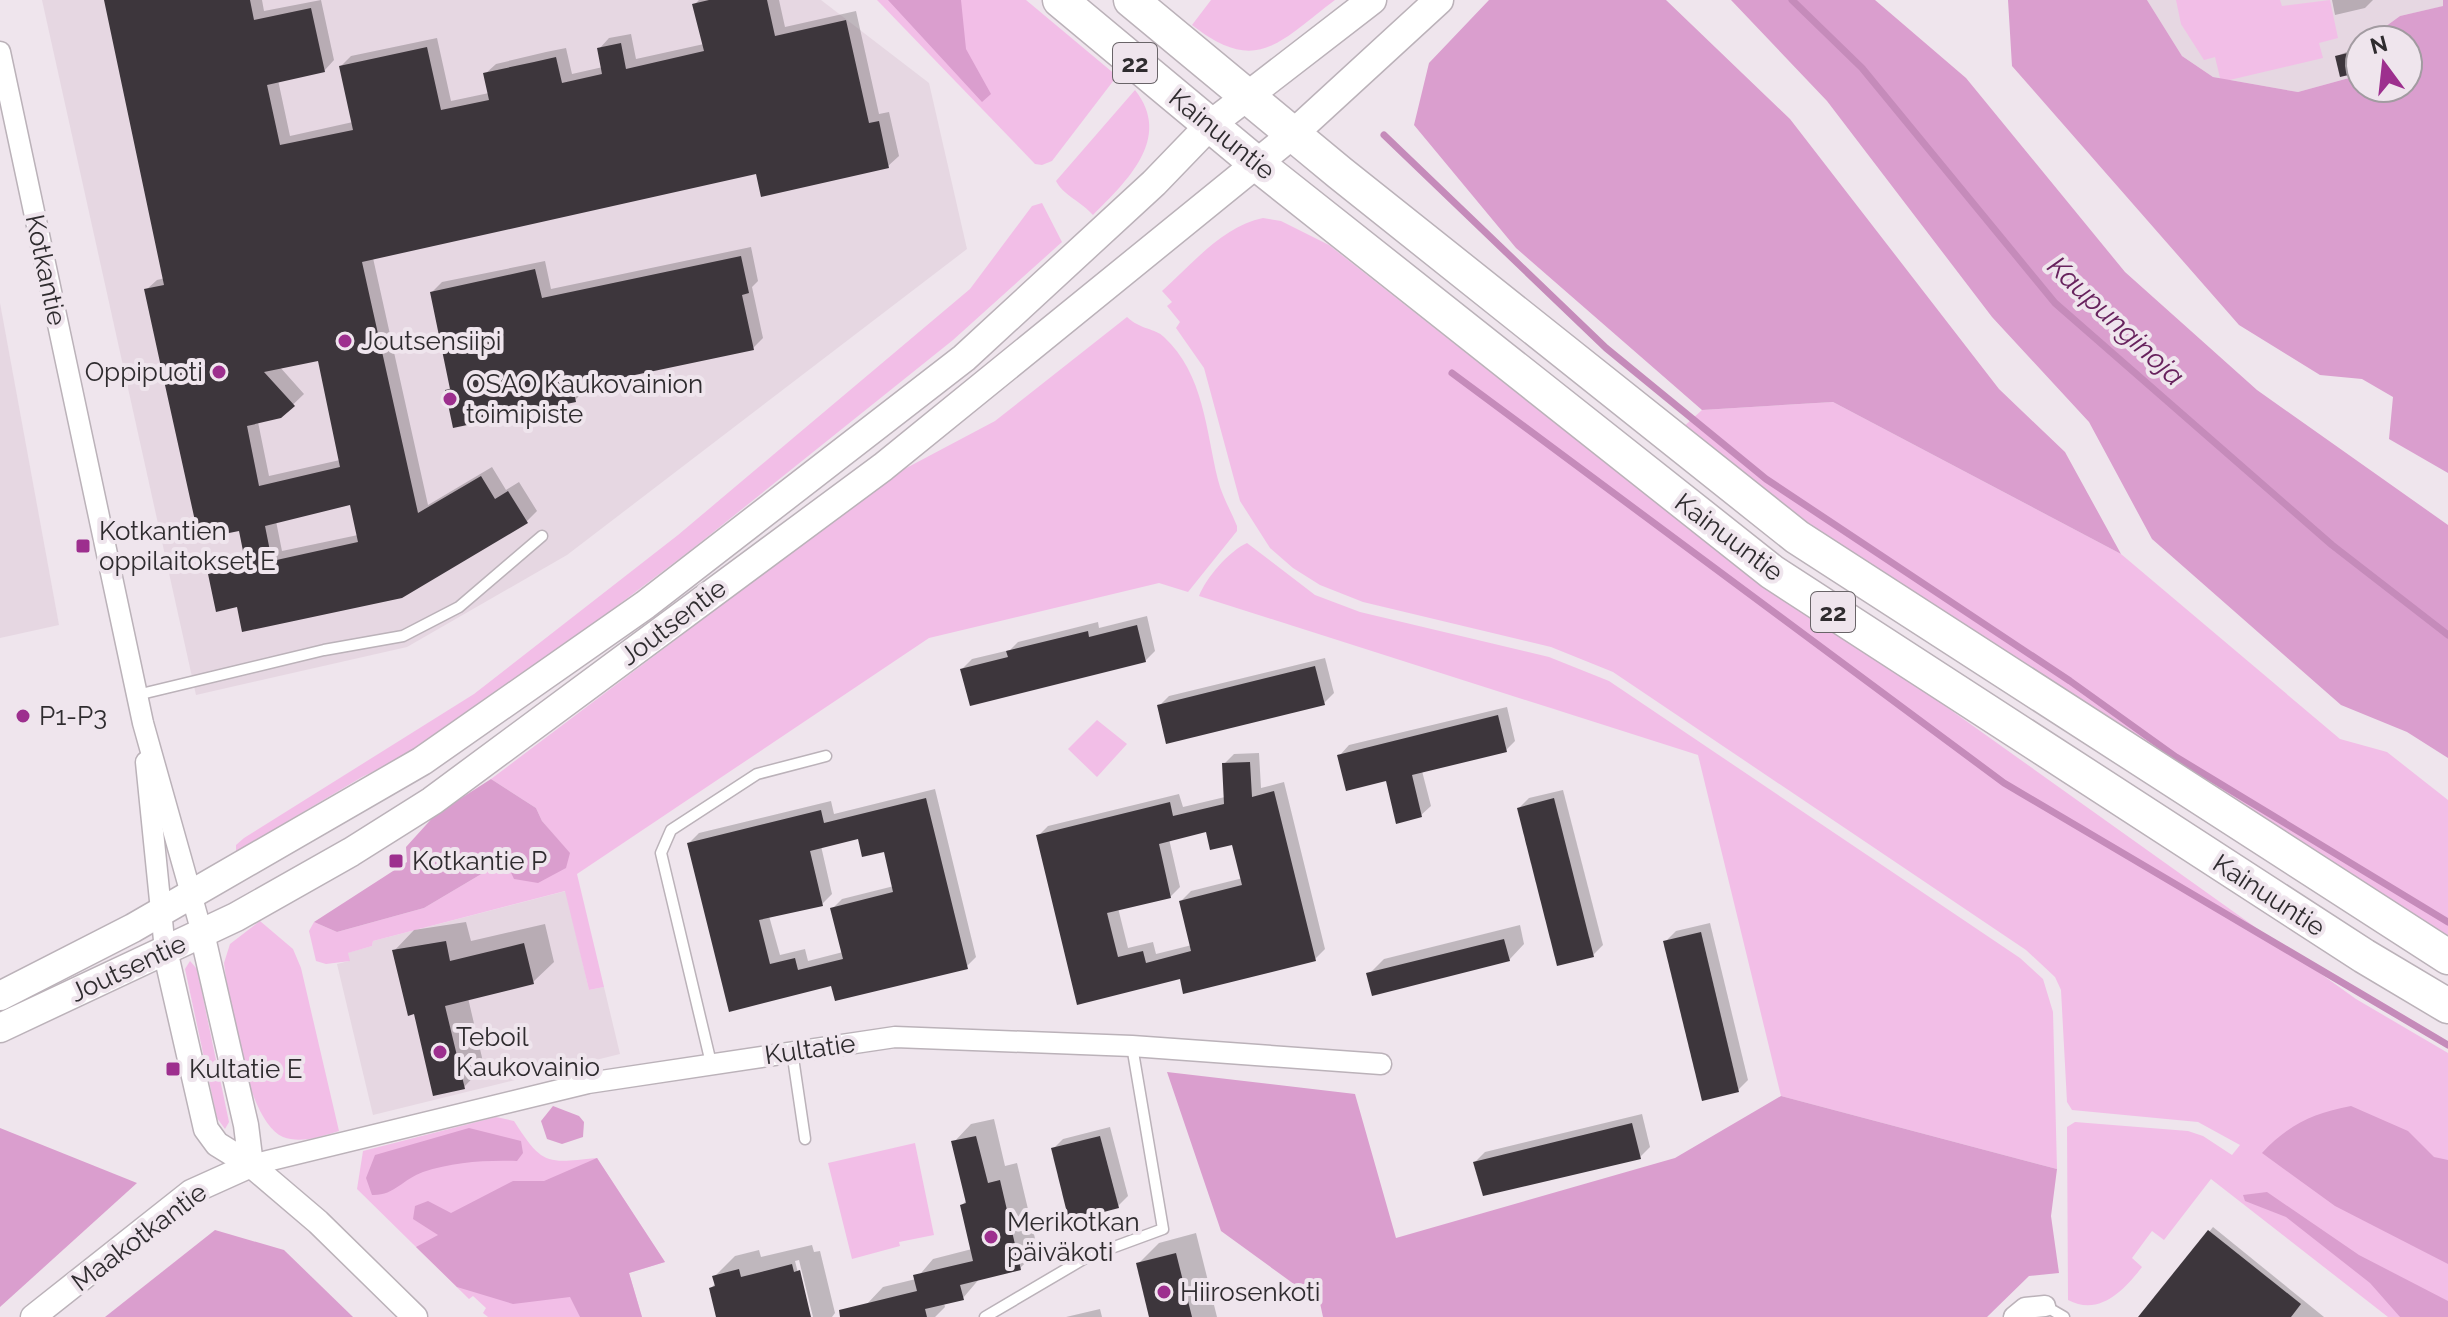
<svg xmlns="http://www.w3.org/2000/svg" width="2448" height="1317" viewBox="0 0 2448 1317" font-family="Raleway,sans-serif">
<style>
.built{fill:#e6d7e2}
.green{fill:#f2bee7}
.forest{fill:#da9ece}
.shadow{fill:#0003;fill-rule:evenodd}
.lines{fill:none;stroke-linecap:round;stroke-linejoin:round}
.stream{stroke:#c58bba;stroke-width:7}
.building{fill:#3d363c;fill-rule:evenodd}
.service-casing{stroke:#bbb2b9;stroke-width:13}
.minor-casing{stroke:#bbb2b9;stroke-width:23}
.tertiary-casing{stroke:#bbb2b9;stroke-width:27}
.secondary-casing{stroke:#bbb2b9;stroke-width:31}
.trunk-casing{stroke:#bbb2b9;stroke-width:37}
.service{stroke:#fff;stroke-width:10}
.minor{stroke:#fff;stroke-width:20}
.tertiary{stroke:#fff;stroke-width:24}
.secondary{stroke:#fff;stroke-width:28}
.trunk{stroke:#fff;stroke-width:34}
.poi-dot{fill:#9d2f8e;stroke:#efe5ed;stroke-width:3}
.labels{text-anchor:middle;dominant-baseline:central;stroke-width:8;stroke-linejoin:round;paint-order:stroke}
.shield{fill:#efe5ed;stroke:#696468;stroke-width:2}
.shield-label{font-size:24px;font-weight:bold;fill:#2f2c2f}
.street-label{font-size:26px;fill:#2f2c2f;stroke:#efe5ed}
.poi-label{font-size:26px;fill:#2f2c2f;stroke:#efe5ed;text-anchor:start}
.water-label{font-size:28px;font-style:italic;fill:#67225d;stroke:#efe5ed}
</style>
<rect width="100%" height="100%" fill="#efe5ed"/>
<g class="built">
<polygon points="42,0 821,0 929,83 967,249 567,555 407,647 196,695"/>
<polygon points="2147,0 2443,0 2444,6 2400,16 2367,40 2360,40 2360,75 2298,92 2213,77 2182,56"/>
<polygon points="0,303 59,625 0,638"/>
<polygon points="566,891 589,990 604,987 620,1054 373,1115 337,964 349,961 347,953 372,946 373,941"/>
</g>
<g class="green">
<polygon points="877,0 1026,0 1117,76 1052,161 1042,165 1035,164"/>
<path d="M 1211,0 L 1335,0 C 1279,42 1257,76 1192,25 Z"/>
<polygon points="2176,0 2280,0 2282,6 2330,0 2338,38 2319,43 2323,58 2221,82 2215,57 2204,60 2181,24"/>
<path d="M 1135,90 C 1173,138 1127,181 1093,215 C 1082,202 1063,195 1056,181 Z"/>
<polygon points="1042,203 1062,242 953,340 691,550 568,643 419,750 362,777 236,852 236,845 244,838 474,694 678,535 970,289 1032,206"/>
<path d="M 1263,218 L 1281,221 L 1329,245 L 1617,472 L 2356,999 L 2448,1053 L 2448,1317 L 2388,1317 L 2211,1179 L 2164,1240 L 2152,1231 L 2132,1258 L 2142,1267 C 2125,1289 2100,1317 2068,1300 L 2067,1127 L 2075,1122 L 2188,1131 L 2203,1136 L 2232,1155 L 2240,1145 L 2198,1122 L 2072,1110 L 2067,1102 L 2061,990 L 2055,977 L 2026,950 L 1613,672 L 1551,647 L 1363,602 L 1320,585 L 1293,568 L 1270,548 L 1240,501 L 1204,368 L 1176,328 L 1180,322 L 1167,306 L 1172,302 L 1162,291 C 1191,265 1223,226 1263,218 Z"/>
<path d="M 1127,317 C 1141,330 1155,328 1164,337 C 1204,374 1206,431 1218,480 C 1222,496 1231,511 1237,526 L 1237,531 L 1188,592 L 1159,583 L 929,638 L 577,874 L 604,987 L 589,990 L 565,891 L 373,941 L 372,946 L 348,953 L 350,961 L 326,964 L 316,961 L 309,931 L 314,922 L 337,932 L 424,908 L 505,860 L 569,853 L 542,821 L 536,808 L 491,779 L 895,474 L 995,421 Z"/>
<polygon points="1833,402 2121,554 2340,739 2387,752 2448,800 2448,946 1877,580 1680,430 1702,410"/>
<path d="M 1247,543 L 1315,595 L 1360,612 L 1549,657 L 1609,681 L 2020,958 L 2043,979 L 2053,1012 L 2057,1169 L 1781,1096 L 1698,755 L 1199,596 C 1206,578 1229,551 1247,543 Z"/>
<polygon points="1097,720 1127,744 1097,777 1068,749"/>
<path d="M 260,921 L 293,949 L 301,968 L 339,1131 C 322,1136 301,1144 283,1137 C 246,1121 229,1001 224,963 L 230,944 Z"/>
<polygon points="190,961 197,969 229,1122 225,1129 217,1118 185,969"/>
<path d="M 496,1117 L 514,1121 C 543,1166 546,1163 597,1158 L 665,1262 L 629,1273 L 642,1317 L 488,1317 L 483,1313 L 486,1308 L 473,1296 L 469,1299 L 357,1189 L 363,1151 Z"/>
<polygon points="915,1143 934,1235 899,1242 900,1246 852,1259 828,1163"/>
</g>
<g class="forest">
<polygon points="888,0 961,0 966,49 991,94 982,102"/>
<polygon points="1489,0 1666,0 1790,119 1999,389 2065,452 2121,554 1833,402 1702,410 1516,248 1414,125 1429,63"/>
<polygon points="1731,0 1875,0 1966,78 2125,272 2257,390 2448,525 2448,758 2407,732 2341,705 2152,539 2089,422 1992,317 1827,101"/>
<polygon points="2147,0 2182,56 2213,77 2298,92 2360,75 2360,88 2408,88 2408,40 2367,40 2400,16 2443,6 2443,0 2448,0 2448,473 2389,439 2393,397 2362,379 2320,375 2239,325 2012,66 2008,0"/>
<polygon points="491,779 536,808 542,821 570,853 566,868 538,883 514,879 505,860 424,908 337,932 314,922 407,862 406,847 435,815"/>
<polygon points="1167,1072 1355,1094 1396,1238 1675,1158 1781,1096 2057,1169 2051,1216 2059,1273 2029,1276 1987,1317 1323,1317 1320,1303 1221,1231"/>
<polygon points="553,1106 579,1116 584,1122 583,1137 562,1144 547,1139 541,1121"/>
<path d="M 2351,1106 L 2408,1131 L 2434,1157 L 2448,1160 L 2448,1264 L 2335,1206 L 2262,1153 C 2288,1125 2313,1113 2351,1106 Z"/>
<polygon points="0,1128 137,1183 0,1307"/>
<path d="M 469,1128 L 521,1141 L 523,1153 L 517,1161 C 485,1160 453,1162 423,1172 C 403,1179 394,1196 372,1195 L 366,1178 L 375,1155 Z"/>
<polygon points="597,1158 665,1262 629,1273 642,1317 580,1317 570,1297 513,1304 457,1287 416,1247 438,1235 413,1219 415,1206 428,1201 451,1213 513,1181 544,1181"/>
<polygon points="2267,1192 2359,1255 2448,1301 2448,1317 2400,1317 2370,1283 2286,1217 2245,1201 2243,1195"/>
<polygon points="215,1230 284,1250 353,1317 105,1317"/>
</g>
<g class="shadow">
<path d="M 106,0 L 262,0 L 264,11 L 321,0 L 334,60 L 324,71 L 278,80 L 290,136 L 353,122 L 341,66 L 351,56 L 437,38 L 451,101 L 489,93 L 485,74 L 496,64 L 546,52 L 566,48 L 572,74 L 603,67 L 599,49 L 609,38 L 631,34 L 636,59 L 704,44 L 694,5 L 699,0 L 779,0 L 785,27 L 856,11 L 879,114 L 889,112 L 899,156 L 888,166 L 758,172 L 373,258 L 428,505 L 492,467 L 506,490 L 519,482 L 537,511 L 526,522 L 238,604 L 210,575 L 220,564 L 247,559 L 241,528 L 146,290 L 157,280 L 165,278 ZM 319,358 L 340,460 L 269,476 L 258,422 L 280,417 L 304,394 L 279,366 ZM 351,503 L 358,535 L 282,551 L 276,521 Z"/>
<polygon points="2332,0 2373,0 2365,8 2335,15"/>
<polygon points="2356,48 2360,67 2356,71 2337,56"/>
<polygon points="751,247 758,281 752,287 763,338 753,348 584,384 585,390 575,400 447,391 452,386 432,292 442,282 545,261 551,289"/>
<polygon points="1147,616 1155,651 1145,661 962,669 972,659 1010,650 1018,642 1098,622 1099,628"/>
<polygon points="1325,658 1334,693 1324,703 1159,706 1169,696"/>
<polygon points="1507,707 1515,741 1506,750 1422,771 1431,806 1421,815 1387,779 1340,755 1349,745"/>
<path d="M 1259,753 L 1261,788 L 1284,782 L 1325,949 L 1315,959 L 1181,977 L 1079,1002 L 1038,836 L 1048,826 L 1179,794 L 1183,807 L 1225,797 L 1224,764 L 1234,754 ZM 1207,830 L 1233,842 L 1243,878 L 1191,891 L 1181,901 L 1192,945 L 1156,954 L 1153,942 L 1128,948 L 1118,908 L 1170,897 L 1180,887 L 1169,839 Z"/>
<path d="M 935,789 L 976,957 L 966,967 L 833,984 L 730,1009 L 689,843 L 699,833 L 831,801 L 834,814 ZM 859,837 L 885,849 L 894,886 L 842,899 L 832,909 L 843,952 L 808,961 L 805,949 L 780,955 L 769,916 L 822,904 L 832,894 L 821,846 Z"/>
<polygon points="1563,790 1603,945 1593,955 1519,808 1529,798"/>
<polygon points="466,922 471,941 545,924 554,962 533,982 468,998 484,1066 464,1087 394,951 414,930"/>
<polygon points="1710,923 1748,1080 1738,1090 1666,941 1676,931"/>
<polygon points="1520,925 1524,944 1509,960 1369,974 1384,959"/>
<polygon points="1642,1114 1650,1147 1640,1157 1475,1162 1485,1152"/>
<polygon points="994,1119 1005,1166 1017,1163 1038,1251 1020,1268 980,1278 963,1298 944,1303 945,1307 935,1317 869,1317 866,1305 883,1287 916,1279 933,1259 972,1249 962,1205 967,1200 954,1142 971,1124"/>
<polygon points="1110,1127 1128,1196 1118,1206 1053,1149 1063,1139"/>
<polygon points="2213,1227 2324,1317 2141,1317"/>
<polygon points="1196,1233 1217,1317 1151,1317 1138,1264 1159,1243"/>
<polygon points="812,1245 814,1252 820,1251 835,1313 832,1317 813,1317 799,1260 795,1261 809,1317 725,1317 711,1288 716,1283 715,1276 735,1256 759,1250 761,1257"/>
<polygon points="1100,1309 1102,1317 1066,1317"/>
</g>
<g class="lines">
<g class="stream">
<polyline points="1792,0 1862,68 2055,303 2332,545 2448,635"/>
<polyline points="1384,135 1606,348 1766,479 2070,681 2176,757 2448,922"/>
<polyline points="1452,373 2004,783 2448,1045"/>
</g>
</g>
<g class="building">
<path d="M 104,0 L 250,0 L 254,20 L 311,8 L 325,72 L 267,85 L 280,145 L 353,130 L 339,66 L 427,47 L 441,110 L 489,100 L 483,73 L 534,62 L 556,57 L 562,83 L 602,74 L 597,48 L 621,43 L 626,69 L 704,51 L 692,4 L 709,0 L 767,0 L 775,36 L 846,20 L 869,123 L 879,121 L 889,168 L 761,197 L 756,174 L 362,262 L 418,513 L 481,476 L 495,499 L 508,491 L 528,523 L 402,598 L 242,632 L 237,607 L 216,612 L 208,574 L 246,566 L 239,531 L 199,539 L 161,367 L 144,289 L 164,285 ZM 318,361 L 340,467 L 259,486 L 247,426 L 281,418 L 295,406 L 264,372 ZM 350,505 L 358,542 L 272,561 L 265,526 Z"/>
<polygon points="2352,52 2357,73 2340,77 2335,56"/>
<polygon points="741,256 749,293 742,295 754,350 573,388 576,402 453,428 445,390 450,389 430,292 535,269 542,298"/>
<polygon points="1137,625 1146,662 970,706 960,669 1008,657 1006,651 1088,631 1089,637"/>
<polygon points="1315,666 1325,705 1166,744 1157,705"/>
<polygon points="1498,715 1507,752 1412,775 1422,817 1396,824 1386,781 1346,791 1337,755"/>
<path d="M 1250,762 L 1252,797 L 1274,791 L 1316,961 L 1183,994 L 1180,979 L 1077,1005 L 1036,835 L 1170,802 L 1173,816 L 1224,804 L 1222,763 ZM 1206,832 L 1210,850 L 1232,845 L 1242,885 L 1179,901 L 1191,951 L 1146,963 L 1143,951 L 1118,957 L 1107,913 L 1171,898 L 1159,844 Z"/>
<path d="M 926,798 L 968,969 L 835,1001 L 831,986 L 729,1012 L 687,843 L 821,810 L 824,823 ZM 858,839 L 862,857 L 884,852 L 893,892 L 830,908 L 843,959 L 798,970 L 795,958 L 770,964 L 759,920 L 823,906 L 810,851 Z"/>
<polygon points="1554,798 1594,957 1557,966 1517,808"/>
<polygon points="1701,932 1739,1092 1702,1101 1663,941"/>
<polygon points="1504,939 1510,961 1372,996 1366,973"/>
<polygon points="446,941 450,961 524,943 534,984 445,1006 465,1089 433,1096 414,1014 408,1016 392,950"/>
<polygon points="1632,1123 1641,1159 1483,1196 1473,1162"/>
<polygon points="976,1136 988,1183 1000,1180 1021,1270 960,1285 964,1300 925,1309 927,1317 840,1317 839,1310 917,1291 913,1275 973,1261 960,1205 966,1203 951,1141"/>
<polygon points="1100,1136 1119,1208 1069,1221 1051,1148"/>
<polygon points="2208,1230 2301,1304 2291,1317 2138,1317"/>
<polygon points="1176,1253 1192,1317 1149,1317 1136,1263"/>
<polygon points="792,1264 794,1272 800,1270 811,1317 716,1317 709,1288 715,1286 712,1276 739,1269 741,1277"/>
</g>
<g class="lines">
<g class="service-casing">
<g id="service">
<polyline points="137,695 324,650 403,636 459,607 542,536"/>
<polyline points="792,1051 805,1139"/>
<polyline points="711,1063 661,853 671,830 757,774 826,756"/>
<polyline points="2045,1306 2064,1317"/>
<polyline points="985,1317 1087,1257 1163,1229 1132,1046"/>
</g>
</g>
<g class="minor-casing">
<g id="minor">
<polyline points="0,52 143,723 202,933"/>
<polyline points="146,762 165,950"/>
<polyline points="251,1165 588,1083 895,1037 1132,1046 1381,1064"/>
<polyline points="2014,1317 2025,1308 2045,1306"/>
</g>
</g>
<g class="tertiary-casing">
<g id="tertiary">
<polyline points="202,933 246,1125 251,1165"/>
<polyline points="165,950 206,1129 217,1144 251,1165 318,1222 415,1317"/>
<polyline points="33,1317 191,1192 251,1165"/>
</g>
</g>
<g class="secondary-casing">
<g id="secondary">
<polyline points="0,996 133,928 422,761 645,605 964,358 1154,183 1210,125 1372,0"/>
<polyline points="0,1028 236,917 351,852 432,801 883,467 1293,134 1439,0"/>
</g>
</g>
<g class="trunk-casing">
<g id="trunk">
<polyline points="1060,0 1257,164 1772,572 2364,956 2448,1006"/>
<polyline points="1131,0 1340,173 1797,537 2448,957"/>
</g>
</g>
<use href="#service" class="service"/>
<use href="#minor" class="minor"/>
<use href="#tertiary" class="tertiary"/>
<use href="#secondary" class="secondary"/>
<use href="#trunk" class="trunk"/>
</g>
<g class="poi-dot">
<circle cx="345" cy="341" r="8"/>
<circle cx="219" cy="372" r="8"/>
<circle cx="450" cy="399" r="8"/>
<rect x="75" y="538" width="16" height="16" rx="4"/>
<circle cx="23" cy="716" r="8"/>
<rect x="388" y="853" width="16" height="16" rx="4"/>
<circle cx="440" cy="1052" r="8"/>
<rect x="165" y="1061" width="16" height="16" rx="4"/>
<circle cx="991" cy="1237" r="8"/>
<circle cx="1164" cy="1292" r="8"/>
</g>
<g class="labels">
<g class="shield">
<rect x="1113" y="43" width="44" height="40" rx="6"/>
<rect x="1811" y="592" width="44" height="40" rx="6"/>
</g>
<g class="shield-label">
<text x="1135" y="63">22</text>
<text x="1833" y="612">22</text>
</g>
<g class="street-label">
<text transform="translate(1222 134) rotate(39)">Kainuuntie</text>
<text transform="translate(46 270) rotate(78)">Kotkantie</text>
<text transform="translate(1729 537) rotate(37)">Kainuuntie</text>
<text transform="translate(673 622) rotate(-37)">Joutsentie</text>
<text transform="translate(2269 895) rotate(33)">Kainuuntie</text>
<text transform="translate(128 968) rotate(-25)">Joutsentie</text>
<text transform="translate(810 1049) rotate(-8)">Kultatie</text>
<text transform="translate(139 1237) rotate(-37)">Maakotkantie</text>
</g>
<g class="poi-label">
<text x="361" y="341">Joutsensiipi</text>
<text x="203" y="372" text-anchor="end">Oppipuoti</text>
<text x="466" y="384">OSAO Kaukovainion<tspan x="466" dy="30">toimipiste</tspan></text>
<text x="99" y="531">Kotkantien<tspan x="99" dy="30">oppilaitokset E</tspan></text>
<text x="39" y="716">P1-P3</text>
<text x="412" y="861">Kotkantie P</text>
<text x="456" y="1037">Teboil<tspan x="456" dy="30">Kaukovainio</tspan></text>
<text x="189" y="1069">Kultatie E</text>
<text x="1007" y="1222">Merikotkan<tspan x="1007" dy="30">päiväkoti</tspan></text>
<text x="1180" y="1292">Hiirosenkoti</text>
</g>
<g class="water-label">
<text transform="translate(2116 321) rotate(43)">Kaupunginoja</text>
</g>
</g>
<g transform="translate(2384 64) rotate(345)"><circle r="38" fill="#efe5ed" stroke="#a29ba1" stroke-width="2"/>
<path d="M0-6L14 30L0 20L-14 30Z" fill="#9d2f8e"/>
<text y="-12" font-size="22" font-weight="bold" text-anchor="middle" fill="#2f2c2f">N</text>
</g>
</svg>
